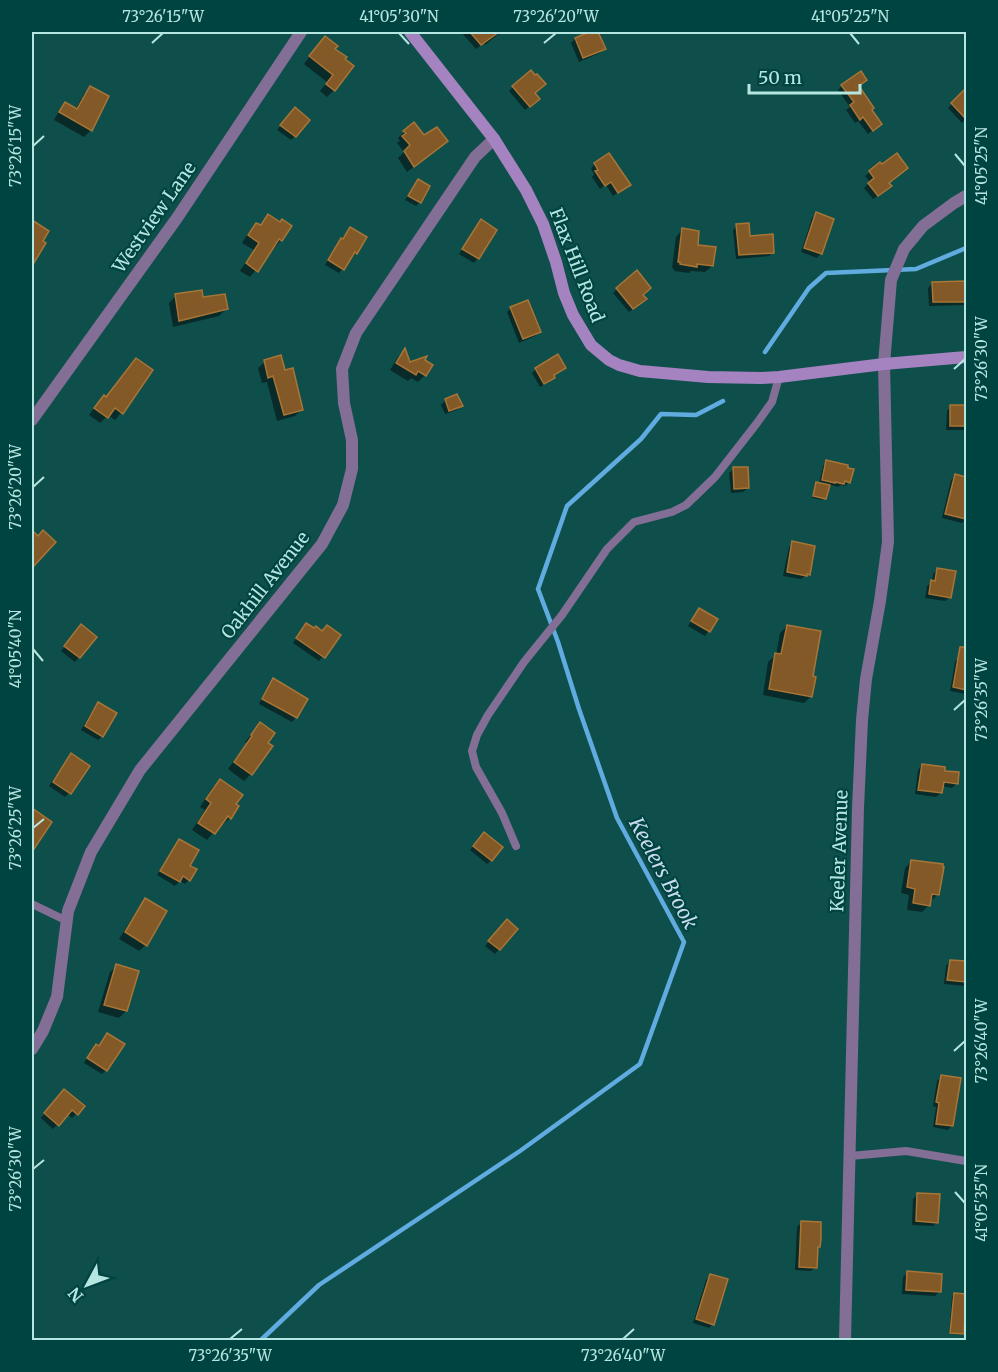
<svg xmlns="http://www.w3.org/2000/svg" width="998" height="1372" viewBox="0 0 998 1372" font-family="Merriweather,serif">
<style>
.shadow{fill:#0007}
.lines{fill:none;stroke-linecap:round;stroke-linejoin:round}
.stream{stroke:#60abe0;stroke-width:4.5}
.building{fill:#825927;stroke:#a97536;stroke-width:1.5}
.service{stroke:#836e95;stroke-width:8}
.minor{stroke:#836e95;stroke-width:12}
.secondary{stroke:#a583c1;stroke-width:12}
.ticks{fill:none;stroke:#b5e6e1;stroke-width:2}
.labels{text-anchor:middle;dominant-baseline:central;stroke-width:4.5;stroke-linejoin:round;paint-order:stroke}
.street-label{font-size:18px;fill:#b5e6e1;stroke:#004441}
.water-label{font-size:20px;font-style:italic;fill:#c8dbef;stroke:#004441}
.neatline{fill:none;stroke:#b5e6e1;stroke-width:2}
.ticks-label{font-size:15px;text-anchor:middle;fill:#b5e6e1}
</style>
<rect width="100%" height="100%" fill="#0f4f4b"/>
<g class="shadow">
<polygon points="461,32 501,32 485,45 484,43 476,49"/>
<polygon points="592,32 597,32 604,48 600,53 579,62 571,43 575,39"/>
<polygon points="318,45 333,49 334,90 327,97 320,91 327,82 304,64"/>
<polygon points="842,86 857,87 870,110 876,128 868,134 858,121 855,123 846,110 850,107 838,90"/>
<polygon points="91,87 91,130 84,137 54,120 59,111 65,104 75,110 84,94"/>
<polygon points="513,87 533,93 534,103 525,110 509,91"/>
<polygon points="966,90 966,119 962,123 948,108"/>
<polygon points="291,113 295,136 291,140 277,130"/>
<polygon points="404,132 424,137 446,141 439,148 407,172 398,158 404,152 397,143 400,141 398,138"/>
<polygon points="595,164 629,185 613,196 606,185 600,189 592,177 594,174 591,168"/>
<polygon points="880,164 888,183 886,190 873,199 864,188 870,182 865,176"/>
<polygon points="418,181 420,202 416,206 405,200 414,185"/>
<polygon points="817,214 821,253 817,258 801,252 812,218"/>
<polygon points="268,216 281,240 250,277 240,271 254,250 242,243 249,232 256,225 260,226"/>
<polygon points="32,221 47,231 37,255 32,260"/>
<polygon points="481,221 495,230 478,258 474,263 459,254 477,225"/>
<polygon points="737,226 748,237 773,252 769,256 736,259 733,230"/>
<polygon points="350,229 356,253 339,273 325,265 337,244"/>
<polygon points="682,230 712,266 705,272 691,271 689,273 674,271 674,269 672,268 676,237"/>
<polygon points="966,282 966,303 964,305 929,306 928,288 933,283"/>
<polygon points="617,289 642,295 641,303 629,312 613,293"/>
<polygon points="176,296 226,309 219,316 173,327 169,303"/>
<polygon points="511,308 539,332 535,336 519,343 507,312"/>
<polygon points="404,351 410,364 425,375 418,382 411,378 408,381 390,370 398,357"/>
<polygon points="136,360 134,396 115,420 108,415 100,423 89,415 97,404 104,397 105,398 129,366"/>
<polygon points="265,362 284,372 302,409 295,416 277,421 267,382 262,383 258,368"/>
<polygon points="564,368 552,376 553,377 549,382 540,387 532,373 536,369"/>
<polygon points="456,396 461,406 457,410 445,414 441,405 445,401"/>
<polygon points="951,406 966,406 966,430 946,430 947,411"/>
<polygon points="827,462 849,482 845,486 841,485 838,487 831,485 823,500 812,498 815,485 819,484 823,466"/>
<polygon points="734,469 748,488 743,492 731,493 729,473"/>
<polygon points="956,475 966,478 966,519 962,523 942,518 951,480"/>
<polygon points="793,543 808,574 801,579 783,576 789,547"/>
<polygon points="938,569 950,597 945,601 925,598 927,586 932,582 933,574"/>
<polygon points="695,614 716,620 705,636 688,626"/>
<polygon points="787,626 811,678 811,696 804,703 763,695 768,662 776,655 780,633"/>
<polygon points="302,629 322,632 339,635 319,661 293,643"/>
<polygon points="77,631 95,637 75,662 61,651"/>
<polygon points="959,658 966,659 966,694 950,691 955,662"/>
<polygon points="274,680 296,717 292,722 259,704 269,684"/>
<polygon points="99,704 102,736 98,740 81,730 94,708"/>
<polygon points="260,724 266,743 251,774 244,781 228,769 247,743 245,742"/>
<polygon points="67,759 69,793 65,797 49,786"/>
<polygon points="922,765 943,772 957,783 952,788 942,786 941,793 936,797 915,794 918,770"/>
<polygon points="220,781 234,805 230,818 223,824 221,823 207,840 192,830 205,810 200,807 213,787"/>
<polygon points="480,838 491,860 487,864 470,850"/>
<polygon points="180,841 188,866 189,880 185,884 180,881 175,886 157,875 176,845"/>
<polygon points="912,861 938,894 931,901 930,901 929,905 922,912 907,910 909,895 901,893 905,868"/>
<polygon points="145,900 146,945 139,951 119,939 139,907"/>
<polygon points="502,925 516,929 495,954 485,946"/>
<polygon points="950,961 966,963 966,986 944,984 946,966"/>
<polygon points="117,966 137,972 126,1011 119,1018 98,1012 110,972"/>
<polygon points="107,1035 106,1070 102,1074 84,1063 92,1050 98,1047"/>
<polygon points="941,1077 952,1125 948,1130 933,1127 936,1107 933,1106 937,1081"/>
<polygon points="60,1096 83,1106 72,1118 67,1114 53,1129 41,1118"/>
<polygon points="918,1194 937,1222 933,1226 912,1225 913,1199"/>
<polygon points="802,1222 816,1248 816,1267 811,1271 795,1270 797,1227"/>
<polygon points="908,1272 939,1292 935,1296 902,1294 903,1277"/>
<polygon points="711,1275 713,1324 709,1328 693,1323 706,1280"/>
<polygon points="954,1295 966,1296 966,1335 949,1334 952,1296"/>
</g>
<g class="lines">
<g class="stream">
<polyline points="765,352 809,288 826,273 916,269 966,248"/>
<polyline points="261,1340 319,1285 520,1151 640,1064 684,942 617,818 579,709 558,642 538,589 567,506 641,439 661,414 696,415 723,401"/>
</g>
</g>
<g class="building">
<polygon points="470,32 499,32 481,45"/>
<polygon points="589,32 598,32 606,49 583,58 575,38"/>
<polygon points="325,36 338,46 335,49 347,57 345,59 354,66 335,91 326,84 333,75 309,56"/>
<polygon points="531,70 535,75 537,74 546,84 535,93 540,99 530,107 512,86"/>
<polygon points="861,71 867,80 859,86 874,108 872,110 882,124 873,131 863,117 860,120 850,105 854,102 841,85"/>
<polygon points="90,86 109,96 92,131 59,112 65,102 77,109"/>
<polygon points="966,88 966,119 951,103"/>
<polygon points="295,107 310,120 296,137 280,125"/>
<polygon points="414,122 424,135 437,127 448,141 414,167 404,151 410,145 402,136 406,133 403,131"/>
<polygon points="609,153 631,185 618,193 611,182 605,186 595,171 598,170 594,163"/>
<polygon points="897,153 908,168 889,183 892,186 878,196 868,183 874,178 869,171 880,162 882,164"/>
<polygon points="418,179 430,186 421,203 408,196"/>
<polygon points="816,212 834,219 822,254 804,248"/>
<polygon points="268,214 280,222 282,219 292,226 282,241 279,239 258,272 246,263 259,243 248,235 256,223 261,225"/>
<polygon points="481,219 497,230 479,259 462,249"/>
<polygon points="32,220 49,231 43,241 46,243 32,266"/>
<polygon points="749,223 750,236 773,234 774,253 739,255 736,224"/>
<polygon points="350,227 367,237 357,254 355,252 344,270 328,260 341,238 343,239"/>
<polygon points="682,228 699,231 698,245 716,247 713,266 697,264 697,267 680,264 680,262 678,262"/>
<polygon points="637,270 651,288 643,295 647,299 633,309 616,288"/>
<polygon points="966,281 966,302 933,302 932,282"/>
<polygon points="202,290 203,297 225,294 228,309 179,321 175,294"/>
<polygon points="528,300 541,332 523,339 510,307"/>
<polygon points="405,348 410,362 427,356 425,360 433,365 426,376 418,371 416,375 396,363"/>
<polygon points="558,354 566,368 554,375 555,378 544,384 535,368"/>
<polygon points="281,355 285,370 293,368 303,410 284,415 273,376 268,378 264,360"/>
<polygon points="136,358 153,370 123,414 115,408 108,418 94,408 104,395 106,397"/>
<polygon points="457,394 463,406 449,411 445,399"/>
<rect x="950" y="405" width="16" height="21"/>
<polygon points="826,460 848,465 848,468 854,469 850,483 845,481 844,484 835,482 835,483 822,480"/>
<polygon points="733,467 748,467 749,488 734,489"/>
<polygon points="955,474 966,477 966,519 945,514"/>
<polygon points="816,482 830,485 826,499 813,496"/>
<polygon points="32,530 38,536 43,530 56,542 32,568"/>
<polygon points="792,541 815,546 810,575 807,574 807,576 787,572"/>
<polygon points="937,568 956,571 951,598 929,594 931,580 935,581"/>
<polygon points="699,608 718,619 710,632 691,621"/>
<polygon points="306,623 314,628 316,626 322,631 327,625 341,635 325,658 296,638"/>
<polygon points="81,624 97,637 80,658 64,646"/>
<polygon points="787,625 821,631 813,676 816,677 812,697 769,689 775,653 781,654"/>
<polygon points="960,647 966,647 966,690 953,687"/>
<polygon points="273,678 308,699 297,718 262,699"/>
<polygon points="98,702 117,713 103,737 85,726"/>
<polygon points="260,722 275,733 268,743 273,746 252,775 234,762 252,736 251,735"/>
<polygon points="71,753 90,766 71,794 53,782"/>
<polygon points="922,764 945,767 945,771 959,772 958,784 944,782 942,793 918,790"/>
<polygon points="220,779 243,795 236,804 239,806 231,819 228,816 215,834 198,823 211,803 206,799"/>
<polygon points="32,808 52,822 32,852"/>
<polygon points="484,832 503,847 492,861 473,846"/>
<polygon points="179,839 199,850 190,866 197,869 190,881 183,876 180,882 160,871"/>
<polygon points="911,860 943,864 943,867 944,867 939,895 932,894 930,906 913,903 915,889 907,887"/>
<polygon points="145,898 167,911 147,946 125,932"/>
<polygon points="507,919 518,929 500,950 488,941"/>
<polygon points="950,960 966,961 966,982 947,980"/>
<polygon points="116,964 139,971 127,1011 104,1005"/>
<polygon points="107,1033 125,1044 107,1071 87,1058 96,1044 99,1046"/>
<polygon points="941,1075 961,1078 953,1126 936,1124 939,1103 936,1102"/>
<polygon points="64,1089 85,1106 78,1115 72,1110 59,1126 44,1113"/>
<polygon points="917,1193 940,1194 938,1223 916,1221"/>
<polygon points="801,1221 821,1222 821,1239 820,1247 818,1247 817,1268 799,1267"/>
<polygon points="907,1271 942,1274 941,1292 906,1290"/>
<polygon points="710,1274 728,1279 714,1325 696,1319"/>
<polygon points="954,1293 966,1294 964,1334 950,1333"/>
</g>
<g class="lines">
<g class="service">
<polyline points="516,846 502,813 476,767 472,751 477,735 488,715 524,662 562,615 607,549 634,522 672,512 686,505 715,477 757,423 772,402 779,377"/>
<polyline points="32,904 67,921"/>
<polyline points="850,1156 906,1151 966,1161"/>
</g>
<g class="minor">
<polyline points="32,420 177,218 301,32"/>
<polyline points="32,1049 43,1031 57,997 68,911 91,852 140,770 322,544 343,505 352,469 352,440 344,403 342,369 356,333 475,157 494,139"/>
<polyline points="845,1340 858,808 862,720 866,679 880,601 888,542 884,364 891,280 904,249 923,226 954,203 966,196"/>
</g>
<polyline class="secondary" points="410,32 494,139 526,190 543,224 556,262 564,293 573,315 591,345 609,360 619,365 640,371 708,377 761,378 779,377 884,364 966,357"/>
</g>
<path class="ticks" d="M 399,33 L 409,44M 850,33 L 859,44M 152,43 L 163,33M 544,43 L 556,33M 33,146 L 44,136M 955,154 L 965,166M 954,369 L 965,359M 33,487 L 44,477M 33,649 L 43,661M 954,710 L 965,700M 33,828 L 44,819M 954,1051 L 965,1041M 33,1169 L 44,1160M 955,1192 L 965,1203M 230,1339 L 242,1329M 623,1339 L 634,1329"/>
<g class="labels">
<g class="street-label">
<text transform="translate(154 217) rotate(-55)">Westview Lane</text>
<text transform="translate(577 265) rotate(69)">Flax Hill Road</text>
<text transform="translate(265 585) rotate(-52)">Oakhill Avenue</text>
<text transform="translate(839 851) rotate(-88)">Keeler Avenue</text>
</g>
<g class="water-label">
<text transform="translate(664 873) rotate(62)">Keelers Brook</text>
</g>
</g>
<rect width="998" height="1372" fill="none" stroke="#004441" stroke-width="66"/>
<g transform="translate(87 1285) rotate(229)" stroke="#004441" stroke-width="4.5" paint-order="stroke">
<path d="M0-4.5L10 22L0 15L-10 22Z" fill="#b5e6e1"/>
<text y="-9" font-size="16" font-weight="bold" text-anchor="middle" fill="#b5e6e1">N</text>
</g>
<path d="M749 84v9h111v-9" fill="none" stroke="#b5e6e1" stroke-width="3"/>
<text x="758" y="84" font-size="18" fill="#b5e6e1" stroke="#004441" stroke-width="4.5" paint-order="stroke">50 m</text>
<rect x="33" y="33" width="932" height="1306" class="neatline"/>
<g class="ticks-label">
<text x="163" y="22">73°26'15"W</text>
<text x="399" y="22">41°05'30"N</text>
<text x="556" y="22">73°26'20"W</text>
<text x="850" y="22">41°05'25"N</text>
<text transform="translate(16 146) rotate(-90)" y="5">73°26'15"W</text>
<text transform="translate(982 166) rotate(-90)" y="5">41°05'25"N</text>
<text transform="translate(982 359) rotate(-90)" y="5">73°26'30"W</text>
<text transform="translate(16 487) rotate(-90)" y="5">73°26'20"W</text>
<text transform="translate(16 649) rotate(-90)" y="5">41°05'40"N</text>
<text transform="translate(982 700) rotate(-90)" y="5">73°26'35"W</text>
<text transform="translate(16 828) rotate(-90)" y="5">73°26'25"W</text>
<text transform="translate(982 1041) rotate(-90)" y="5">73°26'40"W</text>
<text transform="translate(16 1169) rotate(-90)" y="5">73°26'30"W</text>
<text transform="translate(982 1203) rotate(-90)" y="5">41°05'35"N</text>
<text x="230" y="1361">73°26'35"W</text>
<text x="623" y="1361">73°26'40"W</text>
</g>
</svg>
